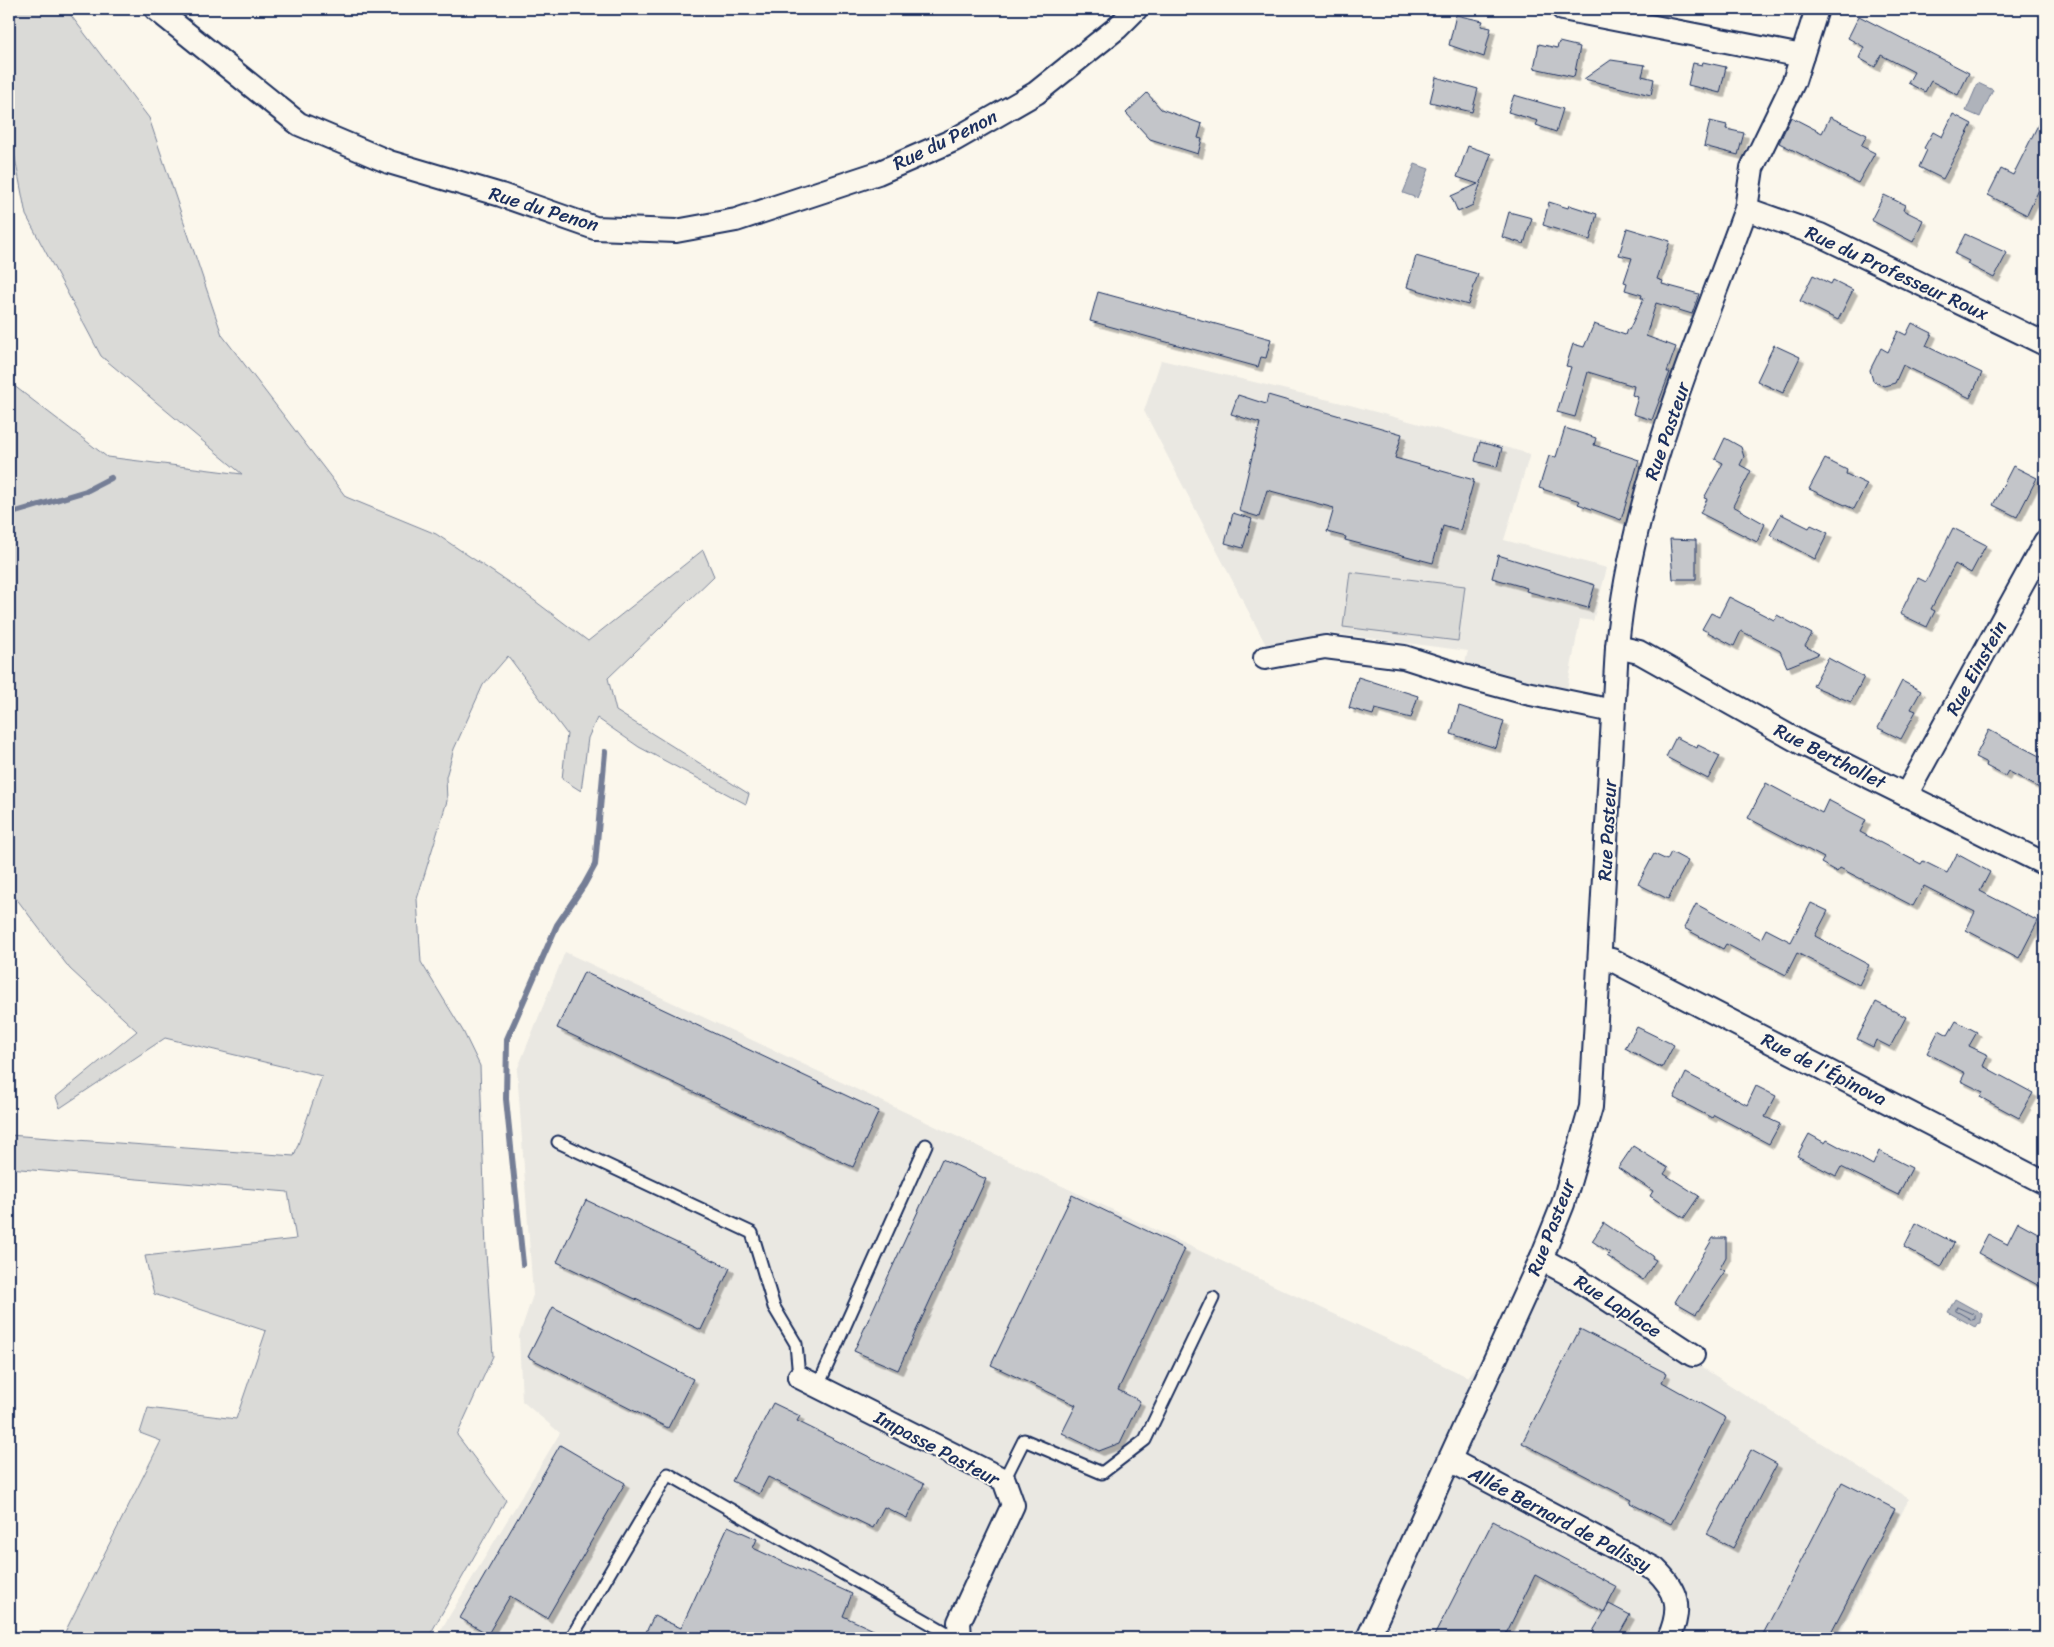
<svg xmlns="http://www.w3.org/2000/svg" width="2054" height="1647" viewBox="0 0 2054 1647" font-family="Sriracha,sans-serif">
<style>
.built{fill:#eae8e2}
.green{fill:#dadad7;stroke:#7a849a}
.water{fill:#afb3bb;stroke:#747e96}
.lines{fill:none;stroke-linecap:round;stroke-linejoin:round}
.shore{stroke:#566483;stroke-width:1}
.stream{stroke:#747e96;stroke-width:6}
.building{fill:#c3c5c9;stroke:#1b2f5e;filter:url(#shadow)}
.service-casing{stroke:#1b2f5e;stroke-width:15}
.minor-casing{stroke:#1b2f5e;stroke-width:26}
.service{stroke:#fbf7ec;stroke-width:11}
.minor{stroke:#fbf7ec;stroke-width:22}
.labels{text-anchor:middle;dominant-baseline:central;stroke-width:4;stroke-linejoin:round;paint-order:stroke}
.street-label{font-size:19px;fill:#1b2f5e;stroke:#fbf7ec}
</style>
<defs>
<filter id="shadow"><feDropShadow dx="4.5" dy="4.5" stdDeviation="0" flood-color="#0004"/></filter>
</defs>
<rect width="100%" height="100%" fill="#fbf7ec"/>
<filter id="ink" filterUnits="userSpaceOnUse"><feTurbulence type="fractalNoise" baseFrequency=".02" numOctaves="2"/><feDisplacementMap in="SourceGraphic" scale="10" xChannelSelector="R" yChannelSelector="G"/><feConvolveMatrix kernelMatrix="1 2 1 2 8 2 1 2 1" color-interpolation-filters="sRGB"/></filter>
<g filter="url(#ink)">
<g class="built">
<polygon points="1161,360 1350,405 1530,454 1504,540 1607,568 1593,621 1580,619 1567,690 1464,665 1468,651 1330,633 1266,645 1144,411"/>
<polygon points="565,952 1468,1377 1548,1269 1909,1499 1838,1638 436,1638 560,1433 522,1401 519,1336 533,1295 517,1070"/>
</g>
<g class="green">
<polygon points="9,9 66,9 149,118 222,335 346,497 436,534 523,592 588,641 703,550 714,576 608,678 616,711 749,794 746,804 639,747 597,718 588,738 581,791 562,779 567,734 508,656 483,685 454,749 446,777 447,801 417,899 421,962 463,1031 480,1066 486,1252 493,1356 457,1435 506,1500 428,1638 62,1638 161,1441 140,1433 148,1408 236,1419 266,1331 154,1294 145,1256 296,1239 288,1192 9,1168 9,1135 294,1156 322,1076 165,1038 60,1108 56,1097 137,1031 70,969 9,889 9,382 107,457 242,474 101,356 26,215 9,127"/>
<polygon points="1350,572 1465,586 1458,641 1343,627"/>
</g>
<g class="water">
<polygon points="1978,83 1993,90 1980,117 1966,111"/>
<polygon points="1415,164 1429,169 1417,198 1403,193"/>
<polygon points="1955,1299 1982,1314 1981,1323 1977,1324 1975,1327 1948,1312"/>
</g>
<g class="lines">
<polygon class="shore" points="1957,1307 1975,1315 1975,1319 1972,1320 1956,1311"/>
<g class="stream">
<polyline points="9,514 86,491 111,478"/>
<polyline points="523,1264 506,1099 507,1039 557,925 584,885 595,865 605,752"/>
</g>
</g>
<g class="building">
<polygon points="1456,15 1483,21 1481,26 1491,28 1484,57 1449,45"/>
<polygon points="1859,16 1969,73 1958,95 1931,81 1925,92 1908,83 1914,72 1881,55 1875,67 1859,58 1864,47 1848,38"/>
<polygon points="1559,42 1580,47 1574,77 1534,68 1539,44 1557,48"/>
<polygon points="1611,60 1645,65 1642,76 1654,79 1651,95 1584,79"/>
<polygon points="1703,62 1726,67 1720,93 1688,85 1693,63 1702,65"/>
<polygon points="1436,77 1478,89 1472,112 1430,102"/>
<polygon points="1147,93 1161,109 1202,124 1198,138 1202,139 1198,154 1150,139 1126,113"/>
<polygon points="1514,95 1563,109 1556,132 1536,125 1538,121 1508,112"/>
<polygon points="2045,111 2045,177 2027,215 1988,195 2001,169 2013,175"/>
<polygon points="1953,114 1972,124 1943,179 1919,167 1927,150 1924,148 1933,132 1942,137"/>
<polygon points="1791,117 1822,133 1830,117 1867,135 1861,146 1875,153 1858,183 1779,143"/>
<polygon points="1710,121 1727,125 1726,129 1744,133 1738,155 1704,146"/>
<polygon points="1468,146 1491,154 1473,205 1458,212 1451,196 1478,184 1457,177"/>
<polygon points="1884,195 1905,205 1903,210 1923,220 1913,242 1871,220"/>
<polygon points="1549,202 1568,208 1569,205 1597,214 1590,240 1543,225"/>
<polygon points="1509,212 1532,218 1524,244 1502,237"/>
<polygon points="1627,228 1670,241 1657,279 1663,281 1662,284 1699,294 1692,314 1656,303 1646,336 1676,347 1667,372 1670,372 1652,420 1633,414 1638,397 1632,395 1634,386 1588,372 1575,417 1557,412 1571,367 1566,366 1573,344 1584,347 1594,324 1625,335 1627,329 1629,330 1644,298 1641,298 1642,295 1625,290 1627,283 1624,282 1632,258 1619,255"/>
<polygon points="1965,234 2007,253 1994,278 1975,268 1967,264 1969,261 1955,254"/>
<polygon points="1416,256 1478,274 1468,305 1407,287"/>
<polygon points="1813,275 1831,284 1833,280 1853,290 1838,320 1800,301"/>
<polygon points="1098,292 1271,339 1266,358 1261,357 1258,367 1090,321"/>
<polygon points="1912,323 1932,333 1926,346 1982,373 1970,398 1903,365 1895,383 1884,386 1873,381 1870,370 1881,348 1888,352 1898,331 1906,335"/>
<polygon points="1774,345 1800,357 1783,393 1757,381"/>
<polygon points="1238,395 1266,404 1268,395 1402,434 1395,458 1474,480 1460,531 1443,526 1433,563 1345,540 1346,537 1327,532 1334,508 1267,490 1259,517 1239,511 1260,423 1231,414"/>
<polygon points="1565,428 1596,438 1594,445 1639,460 1621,520 1578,504 1580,501 1539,488 1549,456 1556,457"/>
<polygon points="1725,438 1741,447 1744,457 1740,465 1751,471 1733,506 1765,524 1757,542 1700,513 1707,499 1704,498 1723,463 1715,459"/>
<polygon points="1480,442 1502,448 1497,467 1475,461"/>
<polygon points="1825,459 1847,470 1846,474 1867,484 1854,509 1809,489"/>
<polygon points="2013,466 2037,478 2017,517 1993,505"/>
<polygon points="1233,513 1252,519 1243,548 1225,543"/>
<polygon points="1781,514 1809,528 1811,525 1828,533 1815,559 1770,535"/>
<polygon points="1953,528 1986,545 1971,573 1955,564 1931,609 1935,611 1927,627 1900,614 1918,578 1926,582"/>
<polygon points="1670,539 1696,540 1696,579 1673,579"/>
<polygon points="1498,555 1595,585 1588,608 1526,591 1527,588 1492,578"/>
<polygon points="1729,597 1774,620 1777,615 1812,634 1805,646 1819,654 1787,667 1780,651 1741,631 1734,646 1702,629 1711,613 1719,617"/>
<polygon points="1828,658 1864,677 1851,702 1813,686"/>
<polygon points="1358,677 1418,696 1411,718 1375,709 1373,715 1349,708"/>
<polygon points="1902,681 1921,691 1911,709 1916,711 1901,739 1878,728"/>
<polygon points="1459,706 1504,721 1496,748 1451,734"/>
<polygon points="1989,730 2045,759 2045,791 2008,771 2005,776 1986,766 1987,763 1975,757"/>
<polygon points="1676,737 1697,748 1698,745 1720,756 1708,779 1666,757"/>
<polygon points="1766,783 1822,813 1828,800 1866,820 1860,832 1921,864 1923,861 1947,873 1957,854 1990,872 1980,891 2038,921 2019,958 1966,930 1975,912 1924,886 1913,906 1840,868 1837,872 1821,863 1824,858 1748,818"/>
<polygon points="1671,852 1688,861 1668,899 1638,884 1654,854 1667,860"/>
<polygon points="1811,903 1828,911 1815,936 1869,965 1859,985 1797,953 1786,975 1726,944 1723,949 1684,928 1696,904 1761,939 1766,929 1791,942"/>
<polygon points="584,972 879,1111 853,1167 557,1028"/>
<polygon points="1876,1002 1906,1017 1890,1047 1876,1040 1873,1047 1857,1039"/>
<polygon points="1956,1021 1977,1032 1969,1046 1988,1055 1983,1066 2033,1093 2019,1118 1980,1097 1983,1092 1961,1081 1965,1073 1927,1053 1939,1030 1948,1035"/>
<polygon points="1637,1027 1674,1045 1662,1068 1625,1048"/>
<polygon points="1686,1073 1747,1105 1756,1086 1776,1096 1765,1117 1780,1124 1769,1144 1714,1115 1712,1118 1674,1098"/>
<polygon points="1809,1134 1825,1143 1827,1140 1873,1165 1879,1151 1912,1168 1898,1195 1841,1167 1836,1176 1797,1156"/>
<polygon points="1633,1146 1668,1168 1664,1174 1699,1196 1684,1218 1650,1196 1653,1191 1618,1168"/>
<polygon points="942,1159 986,1179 898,1370 854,1351"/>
<polygon points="1072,1195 1185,1249 1118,1390 1140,1401 1120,1443 1099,1451 1062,1433 1076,1405 991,1365"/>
<polygon points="586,1200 730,1268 701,1330 557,1262"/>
<polygon points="2018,1222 2045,1237 2045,1289 1978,1253 1988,1234 2007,1244"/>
<polygon points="1604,1223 1653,1256 1652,1258 1656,1260 1643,1280 1607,1256 1610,1253 1592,1241"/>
<polygon points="1916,1223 1954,1243 1941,1267 1904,1247"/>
<polygon points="1713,1238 1726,1238 1726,1257 1720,1268 1725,1271 1696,1314 1675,1302"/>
<polygon points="553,1307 693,1379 668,1428 528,1357"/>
<polygon points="1580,1329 1666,1373 1662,1382 1726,1418 1671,1524 1630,1503 1632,1500 1522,1443"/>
<polygon points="773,1403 800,1416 797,1421 924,1484 907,1518 884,1507 873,1528 768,1477 759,1494 732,1481"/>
<polygon points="560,1445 625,1483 547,1618 510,1596 488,1634 460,1618"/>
<polygon points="1751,1450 1777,1464 1733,1548 1707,1534"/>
<polygon points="1842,1482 1895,1509 1828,1638 1761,1638"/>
<polygon points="1493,1521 1617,1587 1604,1612 1535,1575 1504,1638 1433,1638"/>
<polygon points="728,1526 757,1539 753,1548 852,1594 843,1616 891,1638 643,1638 654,1616 681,1628"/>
<polygon points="1609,1604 1630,1615 1617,1638 1589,1638"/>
</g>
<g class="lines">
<g class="service-casing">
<g id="service">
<polyline points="558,1142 752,1233 774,1307 796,1344 799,1377"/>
<polyline points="818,1386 926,1145"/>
<polyline points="1004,1480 1024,1440 1102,1473 1145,1440 1213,1298"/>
<polyline points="571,1638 668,1474 956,1638"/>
</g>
</g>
<g class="minor-casing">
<g id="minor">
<polyline points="156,9 299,124 389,162 501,195 595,228 676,231 736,220 878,173 954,140 1036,93 1117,28 1136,9"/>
<polyline points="1563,9 1802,56"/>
<polyline points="1746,209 1820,235 2045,344"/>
<polyline points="1617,647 1639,652 1803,744 2045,864"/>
<polyline points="1265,658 1325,647 1404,657 1460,675 1526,693 1613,711"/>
<polyline points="1906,795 2045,542"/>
<polyline points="1601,958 1612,960 2045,1183"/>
<polyline points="1541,1259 1569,1274 1693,1355"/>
<polyline points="799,1377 1004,1480 1013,1505 959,1622 960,1638"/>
<path d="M 1450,1460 L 1655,1569 C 1678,1591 1682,1608 1669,1638"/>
<path d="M 1368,1638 L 1541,1259 L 1563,1204 L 1591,1107 L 1617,647 C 1631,495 1694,351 1746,209 L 1752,168 L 1794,81 L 1817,9"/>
</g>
</g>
<use href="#service" class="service"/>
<use href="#minor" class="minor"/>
</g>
</g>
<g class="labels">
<g class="street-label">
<text transform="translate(945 140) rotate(-26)">Rue du Penon</text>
<text transform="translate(544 209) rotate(17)">Rue du Penon</text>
<text transform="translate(1897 273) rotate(25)">Rue du Professeur Roux</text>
<text transform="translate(1667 431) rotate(-71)">Rue Pasteur</text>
<text transform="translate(1976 668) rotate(-61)">Rue Einstein</text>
<text transform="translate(1830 756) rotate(27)">Rue Berthollet</text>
<text transform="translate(1607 830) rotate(-87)">Rue Pasteur</text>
<text transform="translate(1824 1069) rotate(27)">Rue de l'Épinova</text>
<text transform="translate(1551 1227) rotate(-69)">Rue Pasteur</text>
<text transform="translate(1618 1306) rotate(33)">Rue Laplace</text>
<text transform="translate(937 1448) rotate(28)">Impasse Pasteur</text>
<text transform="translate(1560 1519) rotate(28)">Allée Bernard de Palissy</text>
</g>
</g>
<rect width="2054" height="1647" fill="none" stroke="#fbf7ec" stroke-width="30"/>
<rect x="15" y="15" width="2024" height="1617" fill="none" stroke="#1b2f5e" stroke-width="2" filter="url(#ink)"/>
</svg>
